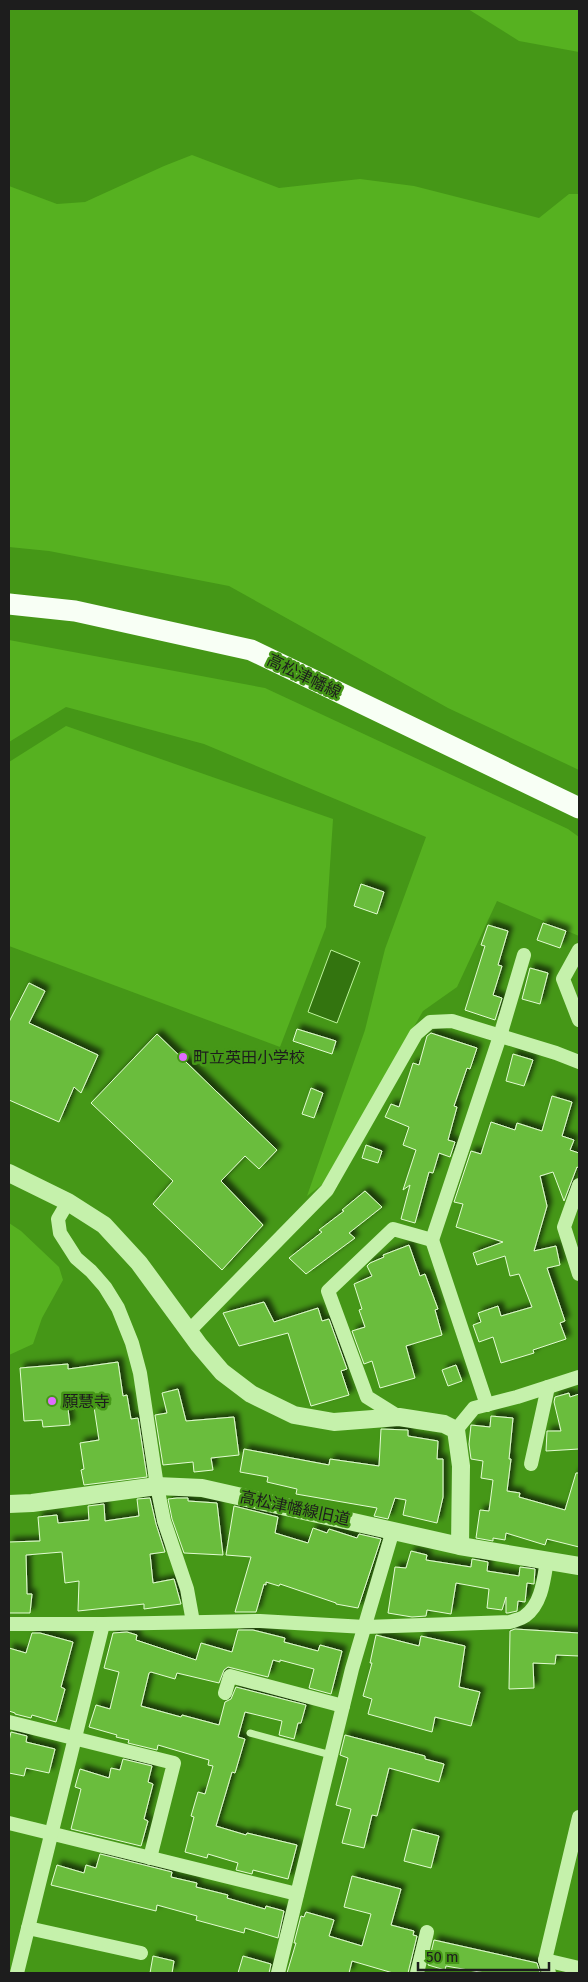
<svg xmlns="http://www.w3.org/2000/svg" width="588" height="1982" viewBox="0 0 588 1982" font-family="'Fira Sans','Noto Sans JP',sans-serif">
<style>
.green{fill:#56b120}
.water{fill:#33740f;stroke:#bef49d}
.building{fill:#6bbd3c;stroke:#e2fcd2;filter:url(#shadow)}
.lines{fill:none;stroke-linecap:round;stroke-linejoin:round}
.service{stroke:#c5f1ab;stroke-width:7}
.minor{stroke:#c5f1ab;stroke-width:14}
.tertiary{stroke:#c5f1ab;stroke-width:18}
.primary{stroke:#f8fff5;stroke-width:21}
.poi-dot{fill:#e06bff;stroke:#459717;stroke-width:2}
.labels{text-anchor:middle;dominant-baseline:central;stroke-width:5;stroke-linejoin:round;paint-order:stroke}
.street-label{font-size:16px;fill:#1d1d1d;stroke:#459717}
.poi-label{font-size:16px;fill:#1d1d1d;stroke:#459717;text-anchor:start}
</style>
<defs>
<filter id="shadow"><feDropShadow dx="4.5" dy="-4.5" stdDeviation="2.5" flood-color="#0009"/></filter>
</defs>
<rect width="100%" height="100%" fill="#459717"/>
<g class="green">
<polygon points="468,9 579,9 579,52 519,41"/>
<polygon points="192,155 279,188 360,179 414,186 539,218 569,194 579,194 579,770 448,708 229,586 49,551 9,547 9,186 57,204 85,202 164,166"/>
<polygon points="9,640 265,688 568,829 579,837 579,936 497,901 457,987 423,1011 323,1184 307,1196 365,1030 385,949 426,837 204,744 66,707 9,742"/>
<polygon points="66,726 333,819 326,927 280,1047 9,946 9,762"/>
<polygon points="9,1223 21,1231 59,1267 63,1280 42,1318 33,1344 9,1355"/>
</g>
<polygon class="water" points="331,950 360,962 337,1023 308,1012"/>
<g class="building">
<polygon points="361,884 384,892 377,914 354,906"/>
<polygon points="543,923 566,931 560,948 537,940"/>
<polygon points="488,925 508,931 498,965 502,966 493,995 502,998 495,1020 465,1010 485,946 481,945"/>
<polygon points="530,968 548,973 540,1004 522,999"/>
<polygon points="29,983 45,991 29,1023 98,1055 81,1093 74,1087 59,1122 9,1100 9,1022"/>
<polygon points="297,1029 336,1041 332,1054 293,1041"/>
<polygon points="431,1033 477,1048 470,1069 467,1068 454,1106 457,1107 448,1140 455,1142 450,1157 439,1153 433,1173 429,1172 415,1223 401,1219 410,1185 403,1190 416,1150 403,1145 409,1127 385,1117 391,1104 399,1107 413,1063 419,1065 427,1036"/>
<polygon points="157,1034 277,1150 259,1169 245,1156 221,1181 263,1225 222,1270 153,1204 173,1181 91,1103"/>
<polygon points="513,1054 533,1060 524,1086 506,1081"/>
<polygon points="311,1088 323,1093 314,1118 302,1114"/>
<polygon points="552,1096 572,1102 562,1136 574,1140 570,1150 579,1153 579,1168 577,1167 564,1201 553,1172 540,1176 547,1206 534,1251 556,1246 560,1265 547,1268 565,1321 560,1323 566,1339 533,1350 534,1353 501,1363 493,1337 479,1342 473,1325 481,1322 478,1313 498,1306 501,1316 532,1307 519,1274 510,1276 505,1256 477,1265 473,1253 503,1242 456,1227 463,1204 454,1202 471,1151 481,1154 491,1122 515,1130 517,1123 542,1131"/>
<polygon points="366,1145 382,1151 378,1163 362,1158"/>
<polygon points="365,1191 382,1207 349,1233 355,1238 306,1274 289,1258 322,1232 319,1230 344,1211 342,1210"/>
<polygon points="409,1245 420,1276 425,1274 438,1309 435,1310 442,1335 406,1346 415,1378 380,1388 372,1361 364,1364 352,1331 365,1327 359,1310 362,1309 354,1284 372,1276 367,1266 370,1263 384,1257 383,1255"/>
<polygon points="264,1302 274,1322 318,1308 322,1321 329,1319 347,1369 341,1371 349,1395 311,1406 288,1333 239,1346 223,1313"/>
<polygon points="118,1362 123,1396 127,1395 131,1419 138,1418 147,1477 84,1485 81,1470 84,1469 80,1443 99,1440 94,1407 68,1409 70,1425 43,1427 42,1420 24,1421 20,1368 68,1364 68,1369"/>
<polygon points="456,1365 462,1381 448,1386 442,1370"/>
<polygon points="178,1389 186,1421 234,1417 239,1455 211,1458 213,1470 194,1472 193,1462 163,1465 155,1415 167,1413 162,1393"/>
<polygon points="569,1393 570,1397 579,1394 579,1449 546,1451 547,1431 561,1431 554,1402 555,1397"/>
<polygon points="491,1416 513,1418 509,1459 511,1459 507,1491 520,1493 519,1497 565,1510 576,1473 579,1473 579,1547 547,1539 545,1545 506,1533 505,1540 493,1538 493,1541 476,1538 480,1510 489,1511 493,1480 481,1478 483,1461 471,1459 469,1444 471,1425 490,1427"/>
<polygon points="381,1429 408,1430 408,1436 438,1441 437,1459 443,1459 443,1497 437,1523 403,1515 406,1500 395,1498 388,1519 374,1516 377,1508 296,1494 297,1489 267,1482 268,1477 240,1472 244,1449 329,1465 330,1459 379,1466"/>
<polygon points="150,1498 156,1524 165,1552 150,1554 153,1583 174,1579 181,1604 144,1609 144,1604 78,1611 79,1581 65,1583 62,1552 26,1555 27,1594 32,1594 30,1613 9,1613 9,1542 40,1541 38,1517 57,1515 58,1523 89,1520 88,1506 104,1504 105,1521 139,1516 137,1499"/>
<polygon points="177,1498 188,1498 188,1501 217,1503 223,1555 184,1553 172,1519 168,1499"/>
<polygon points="234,1506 278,1517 275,1533 308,1543 313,1528 327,1533 329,1529 357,1538 359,1534 381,1539 358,1608 336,1604 336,1603 280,1584 279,1586 266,1582 266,1585 264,1584 256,1612 235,1612 251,1557 226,1555"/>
<polygon points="411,1551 427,1555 426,1560 471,1567 472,1559 488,1562 487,1571 519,1576 520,1567 535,1569 534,1584 527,1583 525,1602 518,1601 517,1611 508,1613 506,1613 506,1597 502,1610 487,1608 489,1589 456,1583 451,1614 427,1610 426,1616 412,1617 388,1613 395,1567 406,1568"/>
<polygon points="515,1629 579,1633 579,1656 556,1655 555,1664 533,1663 534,1688 509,1689 510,1631"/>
<polygon points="238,1630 253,1630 285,1638 284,1642 318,1651 320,1645 342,1651 331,1694 309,1688 314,1669 280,1660 280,1662 273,1660 268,1677 228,1667 224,1670 219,1683 177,1673 175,1679 151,1672 149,1673 141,1706 181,1717 182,1715 219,1725 225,1702 231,1699 236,1687 306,1705 301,1723 298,1723 294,1739 279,1735 282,1721 245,1712 238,1737 245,1739 235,1773 232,1772 216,1826 246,1835 247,1833 297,1845 288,1879 253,1870 252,1874 236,1870 238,1863 208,1854 207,1858 185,1852 194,1817 191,1816 198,1792 205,1794 213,1766 208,1765 209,1760 158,1745 157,1750 128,1743 129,1740 116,1737 117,1735 89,1727 96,1705 110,1709 119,1672 104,1668 113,1633 127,1632 137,1635 136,1640 196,1660 201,1643 232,1652"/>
<polygon points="32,1633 40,1633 73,1642 61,1687 65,1689 56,1722 32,1715 31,1718 15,1714 15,1713 9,1711 9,1648 26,1653"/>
<polygon points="376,1635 419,1646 421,1636 465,1646 459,1687 480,1692 471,1726 435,1717 432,1732 368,1714 372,1699 363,1696 372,1663 370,1663"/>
<polygon points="11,1732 27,1736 26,1742 55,1749 49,1773 26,1768 24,1776 9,1773 9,1741"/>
<polygon points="345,1735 425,1756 425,1759 444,1764 439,1782 389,1768 377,1816 372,1815 364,1848 342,1843 351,1809 336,1805 348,1758 340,1755"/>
<polygon points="123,1759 152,1766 148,1782 153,1784 144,1819 148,1821 141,1846 71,1829 81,1789 75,1787 80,1769 109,1778 111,1768 120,1770"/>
<polygon points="412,1829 439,1836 431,1868 404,1861"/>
<polygon points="100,1854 172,1872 171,1877 197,1883 196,1887 228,1895 227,1898 265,1909 266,1906 284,1911 278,1938 245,1928 244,1933 196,1920 197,1916 157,1905 156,1911 51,1885 57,1865 84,1873 86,1865 96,1868"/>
<polygon points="352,1876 401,1889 391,1925 414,1931 413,1935 417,1936 408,1973 393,1973 352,1961 349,1973 287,1973 296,1943 294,1943 301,1916 304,1917 306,1912 334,1920 329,1936 362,1946 371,1914 344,1907"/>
<polygon points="434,1940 537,1963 540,1973 485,1973 446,1966 445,1970 428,1965"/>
<polygon points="153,1956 174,1961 172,1973 150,1973"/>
<polygon points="243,1956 271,1964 269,1973 238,1973"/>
</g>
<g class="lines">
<polyline class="service" points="250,1733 331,1755"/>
<g class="minor">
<polyline points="579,950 563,979 579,1020"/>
<polyline points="579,1185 564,1227 579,1274"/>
<polyline points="68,1202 58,1219 60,1233 76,1258 91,1271 105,1287 118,1308 132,1343 140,1373 157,1486 164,1521 187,1589 193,1622"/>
<polyline points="432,1240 487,1405"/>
<polyline points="189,1331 327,1190 416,1034 430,1022 452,1021 556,1053 579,1062"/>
<polyline points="399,1417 367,1397 328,1291 393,1229 432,1240 500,1036 524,955"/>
<polyline points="456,1430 474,1408 517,1397 579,1377"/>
<polyline points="531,1464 548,1387"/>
<path d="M 9,1624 L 103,1624 L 260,1621 L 365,1627 L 510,1622 C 515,1620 521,1619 525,1616 C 542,1604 544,1578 547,1560"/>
<polyline points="225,1693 230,1676 343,1706"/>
<polyline points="9,1722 174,1763 150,1858"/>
<polyline points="9,1823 297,1894"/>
<polyline points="28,1928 141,1953"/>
<polyline points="545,1960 579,1968"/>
<polyline points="17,1973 103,1624"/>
<polyline points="278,1973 352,1669 393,1530"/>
<polyline points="417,1973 427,1932"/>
<polyline points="549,1973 545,1960 579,1817"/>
</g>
<g class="tertiary">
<polyline points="9,1173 68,1202 104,1225 139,1263 199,1345 222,1372 251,1394 294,1415 334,1422 399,1417 444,1424 456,1430 461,1466 460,1546"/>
<polyline points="9,1504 32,1503 157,1486 202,1488 460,1546 579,1566"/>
</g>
<polyline class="primary" points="9,604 75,611 251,650 579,808"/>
</g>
<g class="poi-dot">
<circle cx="183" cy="1057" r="5"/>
<circle cx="52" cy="1401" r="5"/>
</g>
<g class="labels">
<g class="street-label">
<text transform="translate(304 676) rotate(26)">高松津幡線</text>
<text transform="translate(295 1508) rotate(12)">高松津幡線旧道</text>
</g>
<g class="poi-label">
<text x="193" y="1057">町立英田小学校</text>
<text x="62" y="1401">願慧寺</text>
</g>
</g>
<rect width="588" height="1982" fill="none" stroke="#1d1d1d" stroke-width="20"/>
<path d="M418 1962v8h131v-8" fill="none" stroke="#1d1d1d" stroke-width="2.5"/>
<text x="426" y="1962" font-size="15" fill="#1d1d1d" stroke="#459717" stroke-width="4" paint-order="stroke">50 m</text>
</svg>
